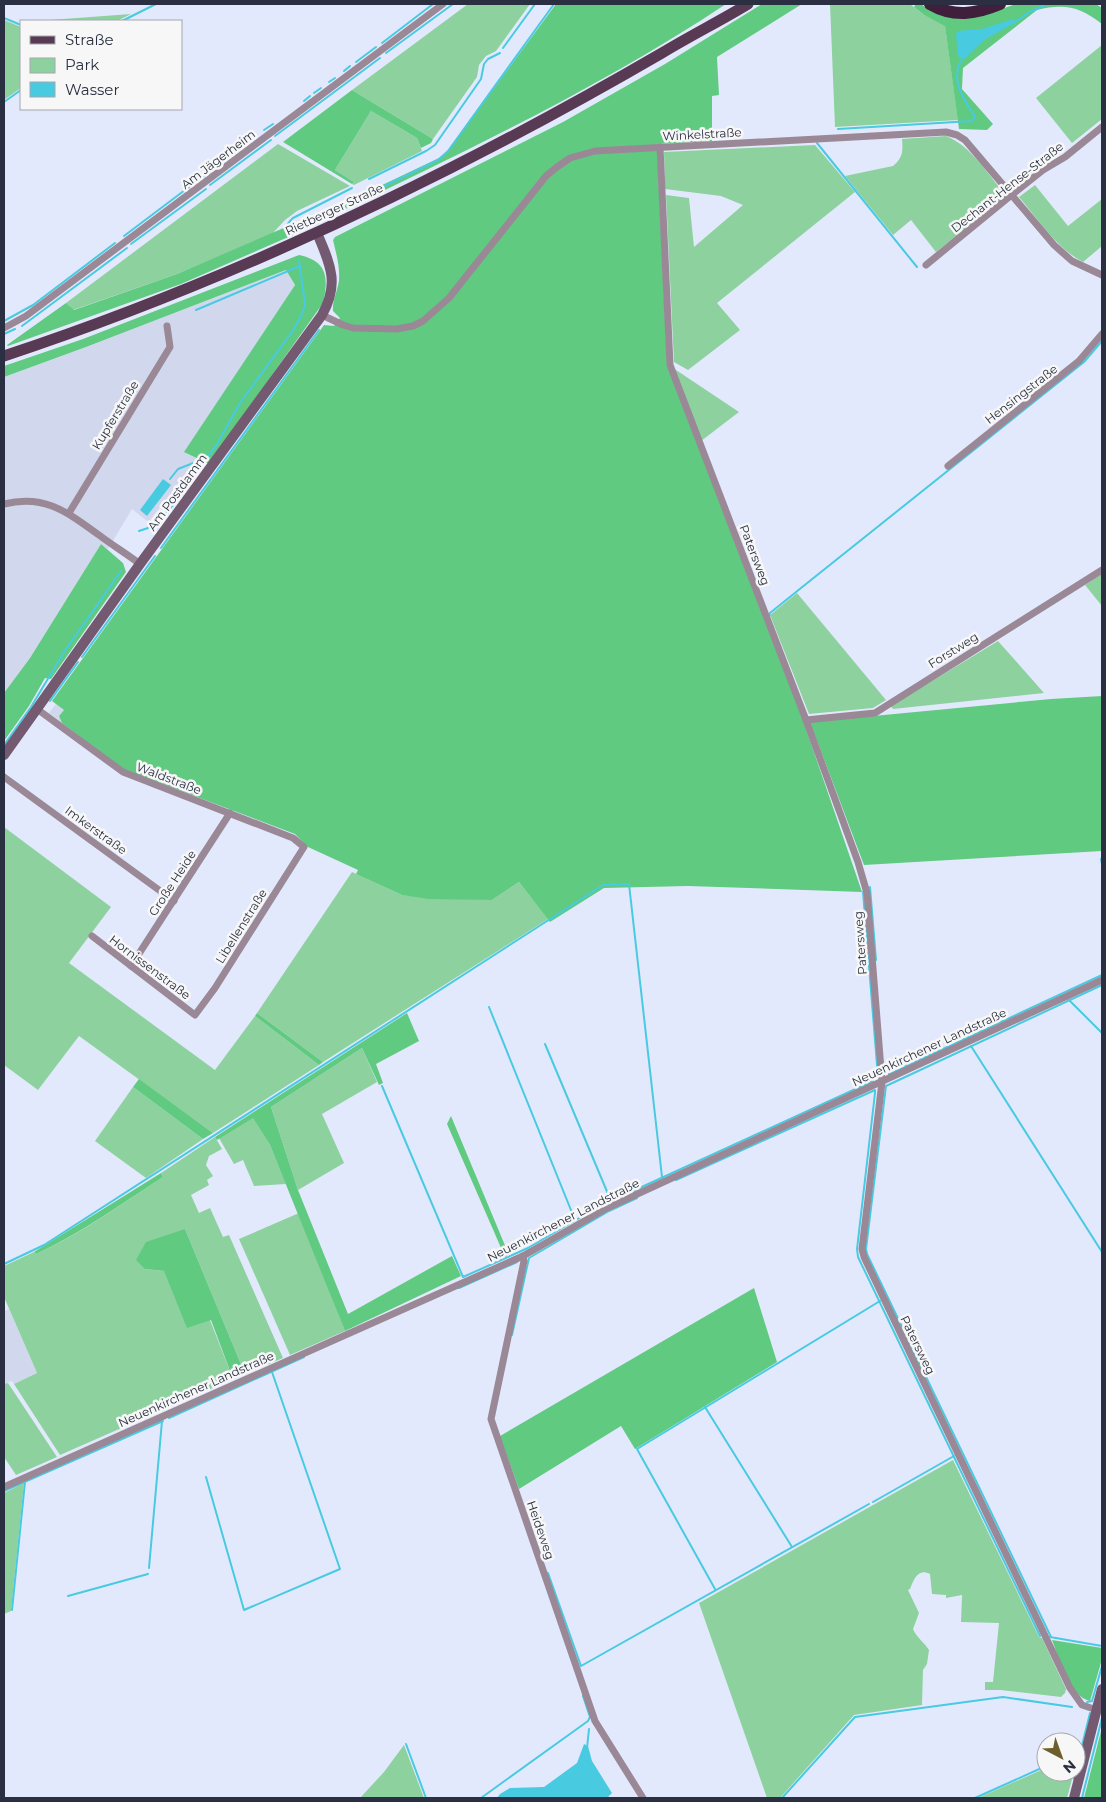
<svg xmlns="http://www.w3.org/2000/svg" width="1106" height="1802" viewBox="0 0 1106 1802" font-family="Montserrat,sans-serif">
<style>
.built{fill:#d1d8ee}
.green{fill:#8dd29e}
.forest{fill:#61ca81}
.water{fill:#48cae1}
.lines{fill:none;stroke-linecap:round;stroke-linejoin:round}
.stream{stroke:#48cae1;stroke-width:2}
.street{stroke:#9a8897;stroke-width:7}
.secondary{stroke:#745a70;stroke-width:10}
.primary{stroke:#583a54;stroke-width:11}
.highway{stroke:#401f3c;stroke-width:12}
.labels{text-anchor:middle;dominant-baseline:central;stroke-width:5;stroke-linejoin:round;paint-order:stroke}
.street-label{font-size:12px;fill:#2a3042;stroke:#f7f7f7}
</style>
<rect width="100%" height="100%" fill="#e3e9fd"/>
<g class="built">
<polygon points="286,270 295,285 185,452 198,459 150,520 147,521 132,509 108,549 101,544 30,658 4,693 4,377 86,347"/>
<polygon points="56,704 64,710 59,716 62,723 49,713"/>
<polygon points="9,1309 37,1373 14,1384 12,1381 4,1384 4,1311"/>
</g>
<g class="green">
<polygon points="468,4 530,4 496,51 486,56 479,65 477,77 433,139 352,90"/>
<polygon points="830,4 910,4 924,15 945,25 958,120 835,127"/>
<polygon points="131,14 117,21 36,21"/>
<polygon points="4,20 21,27 21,88 4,100"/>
<polygon points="1102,45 1102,119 1072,143 1036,98"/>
<polygon points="371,111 417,138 422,151 354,185 352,184 354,182 335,170"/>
<path d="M 946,136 C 971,146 987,173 1004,193 L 1004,198 L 936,252 L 911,220 L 893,235 L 845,176 L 893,166 C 903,158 903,151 902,139 Z"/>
<polygon points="278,144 350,186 297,211 285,220 272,234 177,274 73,310 66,303"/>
<polygon points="815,145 855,192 717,303 740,330 688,370 674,362 666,195 689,198 694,247 743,205 721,196 665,189 664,152"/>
<path d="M 1035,185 L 1068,226 L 1102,199 L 1102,246 L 1083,262 C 1056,248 1038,219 1019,197 Z"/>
<polygon points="673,368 739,412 701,441"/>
<polygon points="1102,574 1102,606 1085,585"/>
<polygon points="797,593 886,700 873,708 809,714 770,615"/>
<polygon points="998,641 1044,693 893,709 891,706"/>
<polygon points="4,827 111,907 69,963 215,1070 255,1016 319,1065 213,1133 79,1036 38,1090 4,1065"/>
<polygon points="352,872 402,895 492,900 519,882 548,919 323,1062 257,1013"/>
<polygon points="362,1048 377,1082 322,1114 344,1163 298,1190 271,1107"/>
<polygon points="133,1087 203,1139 146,1178 95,1141"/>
<polygon points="253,1117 270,1145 286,1184 254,1186 243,1160 234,1164 219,1138"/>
<path d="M 215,1137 L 222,1149 L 209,1156 L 206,1165 L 213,1176 L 207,1180 L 209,1185 L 191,1195 L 199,1213 L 210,1208 L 223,1237 L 229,1235 L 283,1358 L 245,1374 L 185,1229 L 145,1269 L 164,1271 L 210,1320 L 233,1379 L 60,1455 L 14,1384 L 37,1373 L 4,1297 L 4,1266 L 34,1252 L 36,1254 C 79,1235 123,1203 163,1177 L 161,1173 Z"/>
<polygon points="299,1213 345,1331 290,1355 239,1239"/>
<polygon points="8,1383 57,1457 16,1475 4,1457 4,1384"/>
<path d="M 953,1460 L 1039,1637 L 1042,1638 L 1066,1689 L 1065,1693 L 1061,1697 L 1000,1690 L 985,1690 L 985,1682 L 993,1682 L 999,1623 L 961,1622 L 962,1595 L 946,1598 L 946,1595 L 932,1594 L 930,1574 C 918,1568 914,1579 910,1589 L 908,1590 L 919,1613 L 913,1629 C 917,1638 924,1642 929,1650 L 927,1664 L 923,1670 L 922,1705 L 854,1715 L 780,1798 L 767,1798 L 699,1603 Z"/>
<polygon points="24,1483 11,1611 4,1614 4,1493"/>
<polygon points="404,1745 424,1798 360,1798 384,1772"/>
<polygon points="1046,1768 1046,1772 1074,1772 1067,1798 978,1798"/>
</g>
<g class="forest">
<path d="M 556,4 L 726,4 C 604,85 471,149 339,212 L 336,207 L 439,158 L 448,151 Z"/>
<path d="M 762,4 L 802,4 L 717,57 L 719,95 L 712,96 L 712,141 L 657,144 L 667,365 L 804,723 L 862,892 L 688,886 L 604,888 L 550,922 L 519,882 L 492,900 L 429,899 L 402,895 L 356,874 L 358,870 L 308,847 L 295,834 L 123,769 L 62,723 L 59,716 L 64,710 L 52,701 L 324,325 L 334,326 L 340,318 L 333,311 C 332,301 338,290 339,280 C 340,266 336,253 333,240 L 335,237 L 563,122 L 665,64 Z"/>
<path d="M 916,4 L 921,4 L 928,9 L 987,14 L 1016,4 L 1096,4 L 1102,8 L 1102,24 C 1081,7 1064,3 1037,10 L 963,68 L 962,89 L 993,124 L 987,130 L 959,129 L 945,26 L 924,15 L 914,7 Z"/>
<polygon points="352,90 433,139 431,143 421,148 417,138 371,111 335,170 354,182 352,184 283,142"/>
<polygon points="330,208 334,215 293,235 181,284 8,346 7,345 66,303 74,310 177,274"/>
<path d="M 299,255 C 327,261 329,277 323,303 L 209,464 L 184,452 L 295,285 L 286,270 L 86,347 L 4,377 L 4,366 L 83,339 Z"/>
<polygon points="101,544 123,563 126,572 51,679 45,678 29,706 4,741 4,693 30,658"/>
<polygon points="1102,696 1102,851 864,865 810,722 1051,699"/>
<polygon points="257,1013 323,1062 319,1065 255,1016"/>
<polygon points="407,1013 419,1041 376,1064 383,1083 379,1085 362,1048 271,1107 298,1190 348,1314 452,1256 461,1276 345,1331 270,1145 253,1118 217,1140 215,1137"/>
<polygon points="139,1079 213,1133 203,1139 133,1087"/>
<polygon points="451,1116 509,1255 505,1257 447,1124"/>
<path d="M 161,1173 L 163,1177 C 123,1203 78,1235 36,1254 L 34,1252 Z"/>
<polygon points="185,1229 245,1374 233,1379 211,1320 187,1328 164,1271 145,1269 136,1260 146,1242"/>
<polygon points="754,1288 777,1362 635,1449 621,1426 519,1489 500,1436"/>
<path d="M 1052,1640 L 1102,1648 L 1102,1659 L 1090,1701 C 1070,1697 1059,1658 1052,1640 Z"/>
<polygon points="1102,1727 1102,1798 1084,1798"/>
</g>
<g class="water">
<polygon points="1013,19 1016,22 984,40 964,59 958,56 956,34 958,31 982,29"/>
<polygon points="163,479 171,485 147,516 140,510"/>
<polygon points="584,1744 588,1746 592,1761 612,1793 607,1798 497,1798 500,1794 510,1788 544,1787 577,1763"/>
</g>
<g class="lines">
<g class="stream">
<polyline points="4,18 21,25"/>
<polyline points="122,21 156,4"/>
<polyline points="1014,23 1029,12 1044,6"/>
<polyline points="382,43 433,4"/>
<polyline points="503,48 535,4"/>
<polyline points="386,53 453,4"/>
<polyline points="356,62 376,47"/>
<polyline points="344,71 350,66"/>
<polyline points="329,82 335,78"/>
<polyline points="314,93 321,88"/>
<polyline points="304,101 310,96"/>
<polyline points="4,102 21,90"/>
<path d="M 838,129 L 972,121 L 975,117 C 964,99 949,80 962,59"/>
<polyline points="264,130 273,124"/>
<polyline points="275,136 380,58"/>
<polyline points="817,143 917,267"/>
<polyline points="369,179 426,151 435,145 481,79 484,64 488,59 500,53"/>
<polyline points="210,185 271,140"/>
<polyline points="343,206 438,160 448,151 554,4"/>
<path d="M 288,234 C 285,226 288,223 293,218 L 352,188"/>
<polyline points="124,236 242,147"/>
<polyline points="131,244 206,189"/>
<polyline points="196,310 300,266"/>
<polyline points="4,321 33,305 115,243"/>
<polyline points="22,326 127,248"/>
<polyline points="4,334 15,329"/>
<polyline points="170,479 178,469 206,458"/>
<polyline points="139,531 148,528 159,520 173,505 217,444 240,403 294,329 303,312 305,304 299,261"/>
<polyline points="161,548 319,330"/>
<polyline points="769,616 770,613 801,588 1084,362 1102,341"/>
<polyline points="82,657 155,556"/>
<polyline points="50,701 78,662"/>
<polyline points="4,745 31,707 64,652 121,571"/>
<polyline points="1101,859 1102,864"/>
<polyline points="870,887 876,960"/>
<polyline points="863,892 878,1077"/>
<polyline points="1069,1000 1102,1033"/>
<polyline points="489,1007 575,1220"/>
<polyline points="545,1044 611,1201"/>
<polyline points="971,1046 1102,1252"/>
<polyline points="889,1074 1102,975"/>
<polyline points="382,1086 463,1277 528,1248 598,1207 873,1081"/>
<polyline points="676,1180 875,1090 875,1093 857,1249 858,1257 1040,1636"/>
<polyline points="4,1264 44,1245 603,885 629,884 662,1177"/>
<polyline points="459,1288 517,1262"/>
<polyline points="512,1335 529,1258 609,1211 637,1198"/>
<polyline points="705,1407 792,1547"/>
<polyline points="169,1418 304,1357"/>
<polyline points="206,1477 244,1610 340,1569 272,1372"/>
<polyline points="4,1491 163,1421"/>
<polyline points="873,1502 954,1456"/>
<polyline points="149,1568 162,1421"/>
<polyline points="548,1573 581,1666 869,1504"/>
<polyline points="715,1589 637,1449 880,1301"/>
<polyline points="68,1596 148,1574"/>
<polyline points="12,1610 25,1482"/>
<polyline points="1050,1637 1102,1646"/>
<polyline points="1051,1637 867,1254 866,1249 886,1086 1102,985"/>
<polyline points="1087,1702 1092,1701 1102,1666"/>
<polyline points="406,1744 426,1798"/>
<polyline points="587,1748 589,1729"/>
<polyline points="1076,1770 1090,1713"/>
<polyline points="1074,1779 1075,1772"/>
<polyline points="481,1798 588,1721 590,1717 583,1696"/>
<polyline points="782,1798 855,1717 1003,1697 1072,1707"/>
<polyline points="975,1798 1046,1766"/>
<polyline points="1082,1798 1102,1718"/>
</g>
<g class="street">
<polyline points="660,147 670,365 806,720 858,862 867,893 882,1082 862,1249 864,1257 1070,1688 1082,1705 1097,1710"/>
<polyline points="926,265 1009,197 1043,170 1065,157 1102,127"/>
<polyline points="322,315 343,325 353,328 397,329 413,326 423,321 449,298 546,176 557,167 570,158 595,151 946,132 957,135 965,140 1054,245 1072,261 1102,275"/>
<polyline points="4,328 26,316 443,4"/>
<polyline points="948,466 1079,361 1102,334"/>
<path d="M 4,504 C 45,494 67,512 99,535 C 112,545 127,554 140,564"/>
<polyline points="69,513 170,347 167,326"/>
<polyline points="37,709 123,772 293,838 304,847 215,988 195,1015 92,936"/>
<polyline points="806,720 875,713 1102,570"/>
<polyline points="4,777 174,901"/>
<polyline points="131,966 230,813"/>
<polyline points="523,1256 524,1261 491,1419 595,1721 643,1798"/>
<polyline points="4,1487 523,1256 607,1208 1102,980"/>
</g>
<g class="secondary">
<path d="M 4,755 L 140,564 L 322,315 C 340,283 330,264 317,233"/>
<polyline points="1074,1798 1102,1689"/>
</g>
<path class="primary" d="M 4,356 C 234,280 452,175 662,53 C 690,36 720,21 748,4"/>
<path class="highway" d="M 930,4 C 954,18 976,14 1000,4"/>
</g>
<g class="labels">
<g class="street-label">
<text transform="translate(702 134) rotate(-3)">Winkelstraße</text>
<text transform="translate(218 159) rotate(-37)">Am Jägerheim</text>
<text transform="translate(1007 187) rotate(-38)">Dechant-Hense-Straße</text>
<text transform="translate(334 209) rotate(-25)">Rietberger Straße</text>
<text transform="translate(1021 394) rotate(-38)">Hensingstraße</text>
<text transform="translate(115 415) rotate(-59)">Kupferstraße</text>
<text transform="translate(177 492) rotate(-54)">Am Postdamm</text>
<text transform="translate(755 555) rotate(69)">Patersweg</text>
<text transform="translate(953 650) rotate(-32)">Forstweg</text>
<text transform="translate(169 778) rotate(21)">Waldstraße</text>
<text transform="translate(96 830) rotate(36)">Imkerstraße</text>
<text transform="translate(172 883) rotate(-57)">Große Heide</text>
<text transform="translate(241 926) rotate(-58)">Libellenstraße</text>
<text transform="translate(860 943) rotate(-94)">Patersweg</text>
<text transform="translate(150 967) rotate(37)">Hornissenstraße</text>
<text transform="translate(929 1047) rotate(-25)">Neuenkirchener Landstraße</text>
<text transform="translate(563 1220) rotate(-27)">Neuenkirchener Landstraße</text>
<text transform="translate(918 1345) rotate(64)">Patersweg</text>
<text transform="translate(196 1389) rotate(-24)">Neuenkirchener Landstraße</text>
<text transform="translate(541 1530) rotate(71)">Heideweg</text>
</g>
</g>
<rect width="1106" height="1802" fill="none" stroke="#2a3042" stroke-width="10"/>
<rect x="20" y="20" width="162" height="90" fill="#f7f7f7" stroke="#a5a7af"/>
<rect x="30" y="36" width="25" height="8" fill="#583a54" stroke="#a5a7af"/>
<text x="65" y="45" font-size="15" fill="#2a3042">Straße</text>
<rect x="30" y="58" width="25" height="15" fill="#8dd29e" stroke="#a5a7af"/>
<text x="65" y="70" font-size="15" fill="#2a3042">Park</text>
<rect x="30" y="82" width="25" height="15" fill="#48cae1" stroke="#a5a7af"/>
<text x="65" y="95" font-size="15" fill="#2a3042">Wasser</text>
<g transform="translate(1061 1757) rotate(139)"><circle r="24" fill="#f7f7f7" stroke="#a5a7af"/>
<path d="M0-4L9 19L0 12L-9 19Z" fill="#6e5e2c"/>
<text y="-8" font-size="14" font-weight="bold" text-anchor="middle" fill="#2a3042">N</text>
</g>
</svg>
